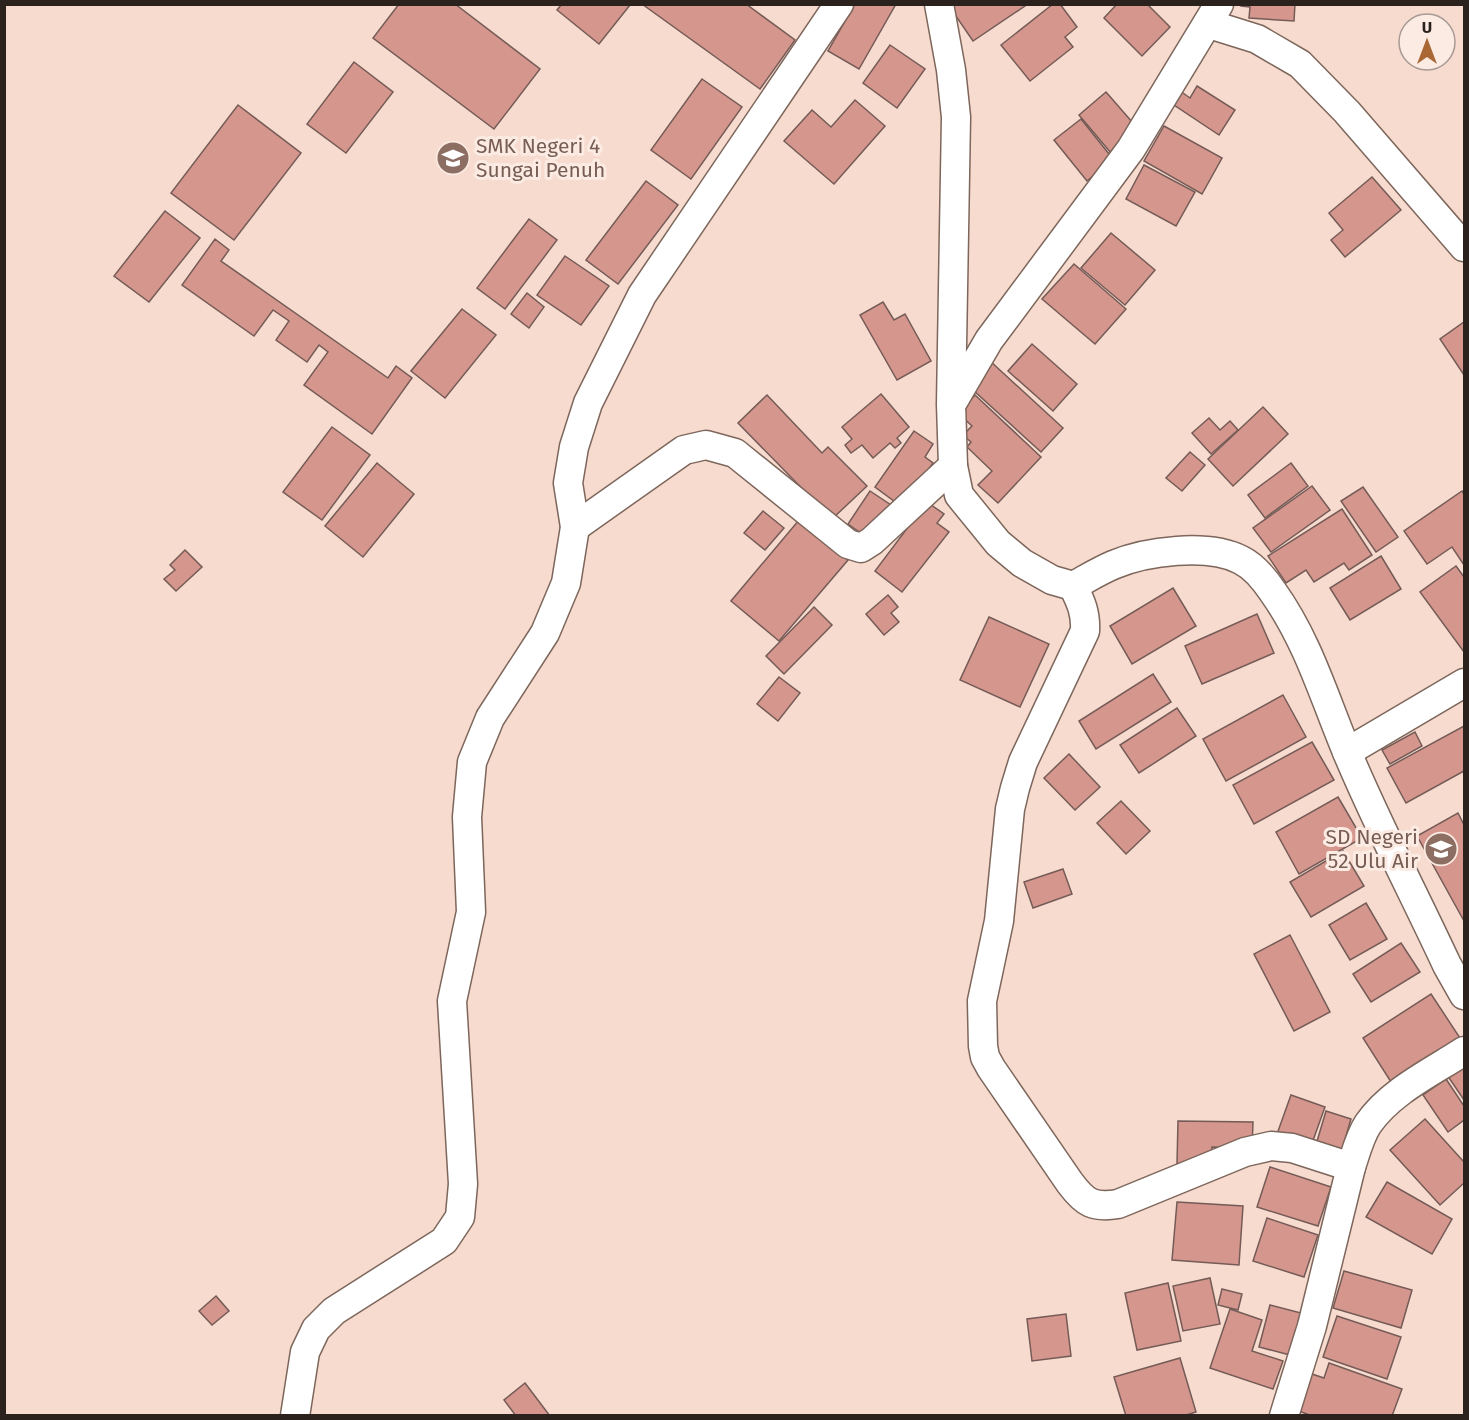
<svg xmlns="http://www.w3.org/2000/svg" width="1469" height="1420" viewBox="0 0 1469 1420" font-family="'Fira Sans',sans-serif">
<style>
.building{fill:#d5978d;stroke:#755b57;stroke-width:1.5}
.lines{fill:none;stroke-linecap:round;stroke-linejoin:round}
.minor-casing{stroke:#7d665b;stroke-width:31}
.minor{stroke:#fff;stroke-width:28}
.labels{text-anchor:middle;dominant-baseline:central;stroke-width:6;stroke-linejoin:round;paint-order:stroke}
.education-label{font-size:21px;fill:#785e54;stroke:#fbebe3;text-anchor:start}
</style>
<rect width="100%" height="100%" fill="#f6dbce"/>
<g class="building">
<polygon points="399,4 455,4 540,69 494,129 373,38"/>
<polygon points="562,4 629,4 630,5 599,44 557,10"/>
<polygon points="642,4 746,4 795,40 760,89"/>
<polygon points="855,4 896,4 859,69 828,51"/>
<polygon points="952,4 1024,4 1025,6 973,41 949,6"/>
<polygon points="1053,4 1060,4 1077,27 1065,37 1073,47 1030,81 1001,45"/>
<polygon points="1117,4 1147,4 1170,27 1142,56 1104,18"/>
<polygon points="1241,4 1295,4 1294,21 1249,18 1250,7 1241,6"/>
<polygon points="890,45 925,69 897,108 863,83"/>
<polygon points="354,62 393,92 346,153 307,124"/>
<polygon points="702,79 742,107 691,179 651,150"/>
<polygon points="1197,86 1235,110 1219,135 1168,101 1176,88 1190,98"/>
<polygon points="1106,92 1139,130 1111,153 1079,115"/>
<polygon points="855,100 885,126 834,184 784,141 812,110 831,127"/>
<polygon points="238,105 301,153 234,240 171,193"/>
<polygon points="1081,119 1113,159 1087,181 1054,140"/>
<polygon points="1164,126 1222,158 1202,194 1144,161"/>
<polygon points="1144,165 1195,192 1176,226 1126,199"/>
<polygon points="1372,177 1401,210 1345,257 1331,240 1343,230 1329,213"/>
<polygon points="646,181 678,205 618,284 586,260"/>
<polygon points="165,211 200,238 149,302 114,276"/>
<polygon points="529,219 557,240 505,309 477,288"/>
<polygon points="1111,233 1155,270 1125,305 1081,268"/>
<polygon points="215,239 229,250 221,261 388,378 396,366 412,378 372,434 304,385 328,352 319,345 307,362 276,340 289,321 273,310 254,336 182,285"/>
<polygon points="565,256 609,286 581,325 537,295"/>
<polygon points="1074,264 1126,309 1095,344 1042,299"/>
<polygon points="527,293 544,307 529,328 511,314"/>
<polygon points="883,302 894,320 905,314 931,361 897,380 860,315"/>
<polygon points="462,309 496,335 445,398 411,371"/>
<polygon points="1464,322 1464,375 1440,339"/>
<polygon points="1032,344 1077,384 1053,411 1008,371"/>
<polygon points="989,360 1063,428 1041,452 972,389"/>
<polygon points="881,394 909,427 897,438 901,443 895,448 890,443 873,458 862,445 851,453 845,445 852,439 842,427"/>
<polygon points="767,395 822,453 828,447 867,486 832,519 738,423"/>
<polygon points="975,395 1041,457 998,503 978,485 992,471 967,447 971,442 963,435 972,426 958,413"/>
<polygon points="1263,407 1288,434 1233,486 1208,459"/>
<polygon points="1209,418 1220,430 1230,421 1238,430 1211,454 1192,433"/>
<polygon points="332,427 370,455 322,520 283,492"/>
<polygon points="914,431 933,444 925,457 933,463 902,507 875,487"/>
<polygon points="1190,452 1205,465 1182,491 1166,478"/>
<polygon points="377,463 414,494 363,557 325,526"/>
<polygon points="1291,463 1308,486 1265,518 1248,495"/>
<polygon points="1312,486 1330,510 1271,552 1253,528"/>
<polygon points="1363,487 1398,537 1376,552 1341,501"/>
<polygon points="870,491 891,505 868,538 848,524"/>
<polygon points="1462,491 1464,494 1464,565 1452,547 1427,564 1404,531"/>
<polygon points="927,502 944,514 937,523 949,532 902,592 875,571"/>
<polygon points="1342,509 1372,555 1349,570 1344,563 1314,582 1306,570 1286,583 1268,556"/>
<polygon points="763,511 784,528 765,550 744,533"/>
<polygon points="799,520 848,560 779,641 731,601"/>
<polygon points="185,550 202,567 176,591 164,579 175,570 170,565"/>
<polygon points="1381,556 1401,589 1350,620 1330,588"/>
<polygon points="1456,566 1464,577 1464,652 1420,592"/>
<polygon points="1173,588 1196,626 1132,664 1110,626"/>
<polygon points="888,595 898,607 891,613 899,622 884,635 866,614"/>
<polygon points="814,607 832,625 784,674 766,656"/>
<polygon points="1257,614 1274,653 1202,684 1185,646"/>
<polygon points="989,617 1049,644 1020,707 960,680"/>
<polygon points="1153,674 1171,702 1096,749 1079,721"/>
<polygon points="779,677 800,693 778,721 757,704"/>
<polygon points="1283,695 1306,737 1226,781 1203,739"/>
<polygon points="1177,708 1196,736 1139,773 1120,745"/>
<polygon points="1464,726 1464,771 1406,803 1387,768"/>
<polygon points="1415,732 1422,746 1390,764 1382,750"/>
<polygon points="1312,742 1334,780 1254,824 1233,785"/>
<polygon points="1069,754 1100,787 1075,810 1044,778"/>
<polygon points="1338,797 1362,838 1299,874 1276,832"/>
<polygon points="1121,801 1150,831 1126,854 1097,823"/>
<polygon points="1458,813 1464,825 1464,921 1417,836"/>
<polygon points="1343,851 1364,886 1311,917 1290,882"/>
<polygon points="1063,869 1072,894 1033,908 1024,882"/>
<polygon points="1366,903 1387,939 1350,960 1329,925"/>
<polygon points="1290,935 1330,1012 1294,1031 1254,954"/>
<polygon points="1401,943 1420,972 1371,1002 1353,974"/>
<polygon points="1431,994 1460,1038 1391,1082 1363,1038"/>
<polygon points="1464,1055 1464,1100 1443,1069"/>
<polygon points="1446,1079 1464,1106 1464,1120 1448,1132 1423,1095"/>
<polygon points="1291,1095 1325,1107 1311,1146 1277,1134"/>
<polygon points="1326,1111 1351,1119 1340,1156 1315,1148"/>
<polygon points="1425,1119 1464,1162 1464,1183 1440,1205 1390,1150"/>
<polygon points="1178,1121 1253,1122 1252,1148 1212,1147 1211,1164 1177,1164"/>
<polygon points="1270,1167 1331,1187 1318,1226 1257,1207"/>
<polygon points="1387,1182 1452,1219 1432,1254 1366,1217"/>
<polygon points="1177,1202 1243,1206 1239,1265 1172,1260"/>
<polygon points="1267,1218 1318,1235 1304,1277 1253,1261"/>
<polygon points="1344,1271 1412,1290 1401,1328 1333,1308"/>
<polygon points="1210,1278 1220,1324 1183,1331 1173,1286"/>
<polygon points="1168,1283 1181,1341 1137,1350 1125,1293"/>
<polygon points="1222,1289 1242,1294 1238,1310 1218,1305"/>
<polygon points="216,1296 229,1311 212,1325 199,1311"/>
<polygon points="1270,1305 1301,1313 1290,1355 1259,1347"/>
<polygon points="1230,1309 1262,1320 1252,1351 1283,1361 1273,1389 1210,1368"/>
<polygon points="1066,1314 1071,1356 1032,1361 1027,1319"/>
<polygon points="1337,1316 1401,1337 1387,1379 1323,1357"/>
<polygon points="1180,1358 1196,1412 1183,1416 1126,1416 1114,1377"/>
<polygon points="1329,1363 1402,1389 1392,1416 1312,1416 1299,1411 1312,1374 1324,1378"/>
<polygon points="525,1383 550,1416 516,1416 504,1400"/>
</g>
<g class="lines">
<g class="minor-casing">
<g id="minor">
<path d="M 939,4 L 951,70 L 956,117 L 951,404 L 953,466 L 959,495 L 998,543 L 1022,563 L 1052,580 L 1073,586 C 1086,579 1099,571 1113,565 C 1146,551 1208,543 1241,560 C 1255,567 1265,580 1273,592 C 1308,641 1324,697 1347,752 C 1377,824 1414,894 1447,965 L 1464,995"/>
<polyline points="1209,24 1257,39 1300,64 1347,112 1464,247"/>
<polyline points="954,400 989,340 1131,149 1219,4"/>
<polyline points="575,527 684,450 706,445 735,453 848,544 861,548 872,541 953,466"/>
<path d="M 1073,586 C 1081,602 1086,613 1085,631 L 1023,762 L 1015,788 L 1010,809 L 999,921 L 982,1001 L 983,1046 L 985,1057 L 991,1068 L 1070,1183 C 1085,1203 1093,1208 1118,1204 L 1245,1152 L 1271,1146 L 1292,1148 L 1351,1167"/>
<polyline points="1347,752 1464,683"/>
<polyline points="295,1416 305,1352 316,1329 334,1311 444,1241 460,1217 463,1184 452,1001 471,912 467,817 472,762 490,718 545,633 566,583 575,527 568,483 574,447 588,403 642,295 839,4"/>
<path d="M 1284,1416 L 1312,1326 L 1351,1167 C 1356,1152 1360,1136 1368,1124 C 1391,1091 1432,1072 1464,1051"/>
</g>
</g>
<use href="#minor" class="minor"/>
</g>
<defs>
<g id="school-disc" transform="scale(1.725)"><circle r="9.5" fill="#8d6e63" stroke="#fbebe3"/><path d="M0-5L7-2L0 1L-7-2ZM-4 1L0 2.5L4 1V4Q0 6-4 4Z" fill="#fff"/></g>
</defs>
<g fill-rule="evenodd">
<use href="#school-disc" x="453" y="158"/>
<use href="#school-disc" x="1441" y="849"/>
</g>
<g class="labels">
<g class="education-label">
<text x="476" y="146">SMK Negeri 4<tspan x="476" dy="24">Sungai Penuh</tspan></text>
<text x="1418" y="837" text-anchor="end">SD Negeri<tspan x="1418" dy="24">52 Ulu Air</tspan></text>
</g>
</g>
<rect width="1469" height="1420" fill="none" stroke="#2b211d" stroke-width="12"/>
<g transform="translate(1427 42)"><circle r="28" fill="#fbebe3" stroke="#a89a94" stroke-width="1.5"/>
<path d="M0-4.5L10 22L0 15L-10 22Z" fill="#a96733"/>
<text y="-9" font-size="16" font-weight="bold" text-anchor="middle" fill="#2b211d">U</text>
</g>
</svg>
